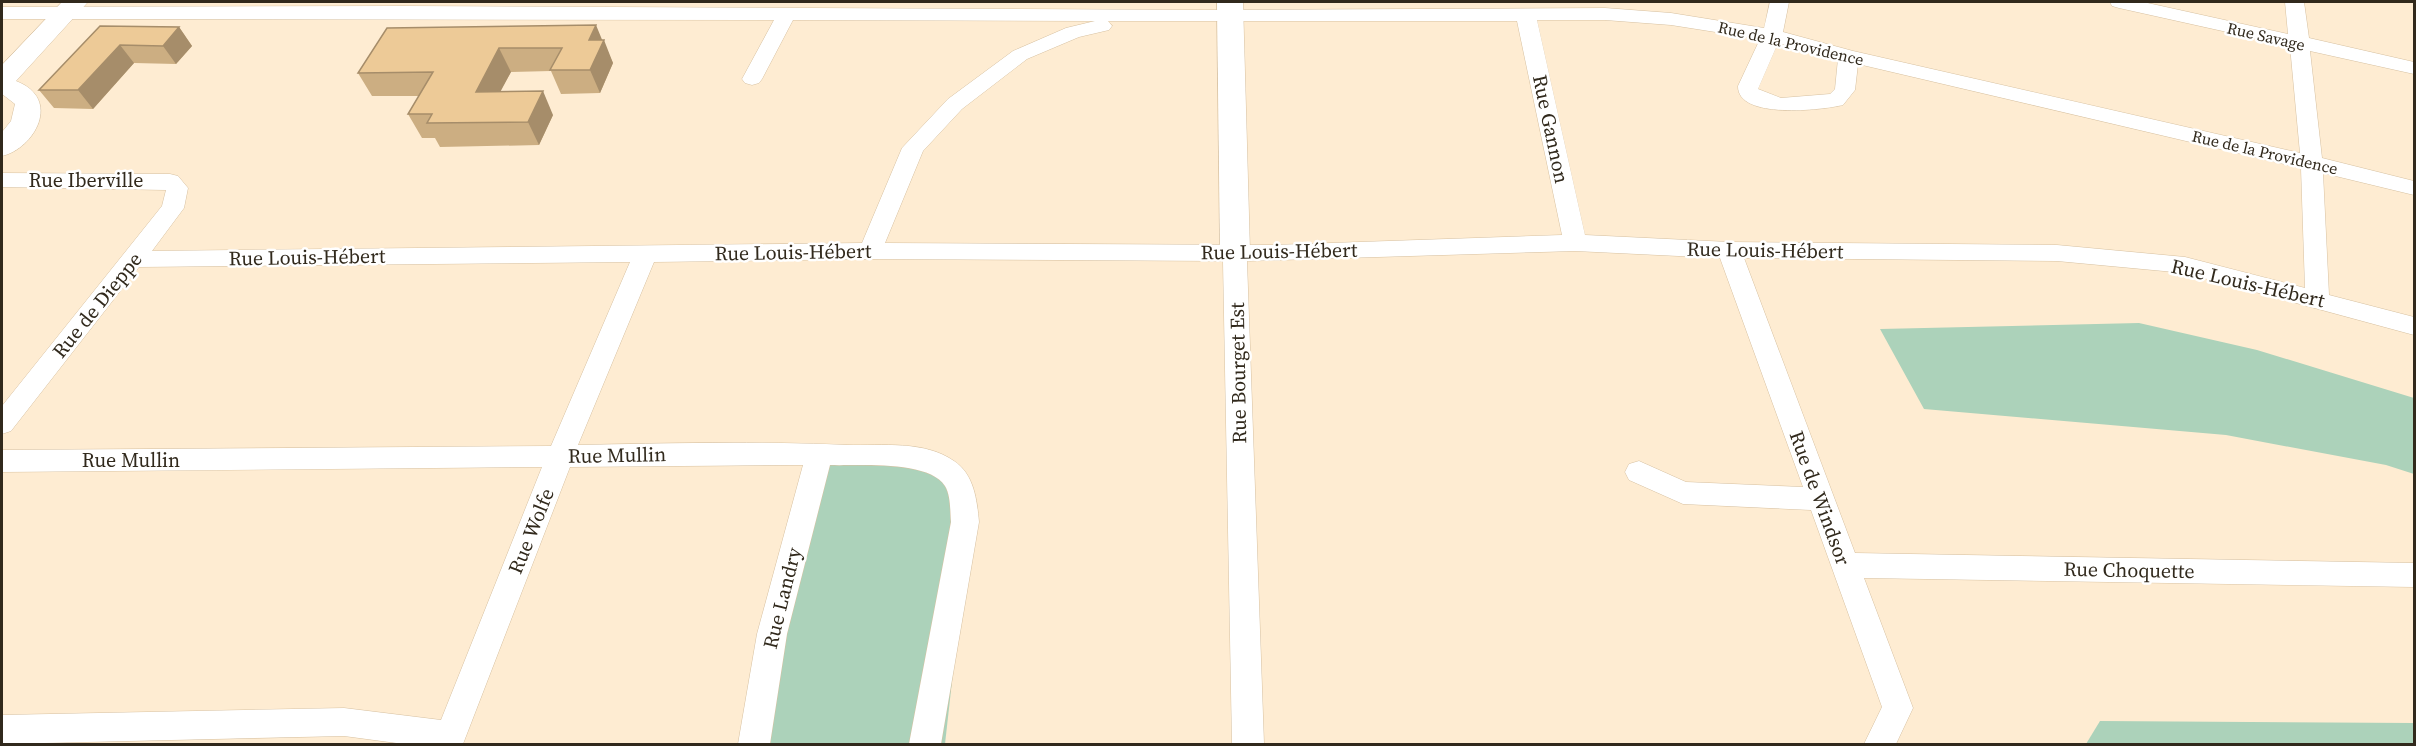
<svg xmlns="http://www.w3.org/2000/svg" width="2416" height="746" viewBox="0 0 2416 746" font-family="'Source Serif 4',serif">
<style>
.green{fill:#acd2ba}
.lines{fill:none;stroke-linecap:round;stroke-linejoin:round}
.street-casing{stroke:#d7c1a1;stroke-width:1}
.secondary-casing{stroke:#d7c1a1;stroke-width:1}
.street{fill:#fff;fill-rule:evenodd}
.secondary{fill:#fff;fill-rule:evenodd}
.wall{fill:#ccae82}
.shaded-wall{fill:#a68d6a}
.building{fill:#edca97;stroke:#a68d6a;stroke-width:1.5}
.labels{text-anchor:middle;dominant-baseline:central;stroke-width:5;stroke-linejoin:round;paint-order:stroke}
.far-street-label{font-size:16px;fill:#31291c;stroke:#fff}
.street-label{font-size:20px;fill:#31291c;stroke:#fff}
</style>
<rect width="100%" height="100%" fill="#feecd2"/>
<g class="green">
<polygon points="2139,323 2257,350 2414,398 2414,474 2386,465 2226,435 1924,409 1880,329"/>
<polygon points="926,451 971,511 945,744 757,744 830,455"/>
<polygon points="2100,721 2414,723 2414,744 2086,744"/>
</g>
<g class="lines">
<g class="street-casing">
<path id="street" d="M 1770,2 L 1789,2 L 1783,32 L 1853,51 L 2300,153 L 2290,46 L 2119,8 L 2112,6 L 2110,2 L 2143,2 L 2288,34 L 2285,2 L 2304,2 L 2309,38 L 2414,62 L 2414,74 L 2310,51 L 2322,158 L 2414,181 L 2414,195 L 2323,173 L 2329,295 L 2414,317 L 2414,335 L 2185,273 L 2057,261 L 1744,258 L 1855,553 L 2414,563 L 2414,587 L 1864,578 L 1913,708 L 1896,744 L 1864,744 L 1882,707 L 1811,510 L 1683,504 L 1629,480 L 1625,472 L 1629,464 L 1639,461 L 1686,482 L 1803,487 L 1720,258 L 1575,251 L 1247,261 L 1264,744 L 1232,744 L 1223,261 L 870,259 L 654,262 L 578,445 C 668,443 758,441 847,445 C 882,446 924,440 954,461 C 974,474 977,500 979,522 L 941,744 L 909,744 L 951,522 C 950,511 951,496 945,486 C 929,460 858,466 830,465 L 787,634 L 770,744 L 738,744 L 757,634 L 803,465 L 570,467 L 463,744 L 404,744 L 344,736 L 2,744 L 2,715 L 344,708 L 441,720 L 542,467 L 2,472 L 2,450 L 551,446 L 630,262 L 139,267 L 11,431 L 2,434 L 2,406 L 162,206 L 166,190 L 2,187 L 2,173 L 170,174 L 178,176 L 188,188 L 184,208 L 152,251 L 862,243 L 902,148 L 948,99 L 1013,51 L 1066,28 L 1095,21 L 793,20 L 762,79 L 759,83 L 752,85 L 745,83 L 742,79 L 774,20 L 2,19 L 2,7 L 403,6 L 1204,10 L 1605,8 L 1671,13 L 1764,28 ZM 1537,20 L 1605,20 L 1671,25 L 1760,39 L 1738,86 C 1737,120 1823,110 1843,105 L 1855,90 L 1858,64 L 2301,168 L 2305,288 L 2185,257 L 2057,245 L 1729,242 L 1585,235 ZM 1108,21 L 1517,21 L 1562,235 L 1273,245 L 885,243 L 923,151 L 962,109 L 1027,59 L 1079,37 L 1109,30 L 1112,26 ZM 1778,43 L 1838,59 L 1835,89 L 1830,94 L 1781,98 L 1758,89 Z"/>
</g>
<g class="secondary-casing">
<g id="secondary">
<path d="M 62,2 L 88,2 L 16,81 C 63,99 34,149 2,156 L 2,132 L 11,121 L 15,104 L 2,94 L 2,65 Z"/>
<polygon points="1217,2 1243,2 1250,252 1246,259 1235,263 1224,259 1220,252"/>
</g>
</g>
<use href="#street" class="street"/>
<use href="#secondary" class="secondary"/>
</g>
<g class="wall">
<polygon points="100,26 179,27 192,46 176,64 134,63 93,109 54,108 39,90"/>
<polygon points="387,28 602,40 613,63 600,93 561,94 551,71 511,72 500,91 553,115 539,145 440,147 435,138 422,138 408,114 419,96 372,96 358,73"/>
</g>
<g class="shaded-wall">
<polygon points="596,25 603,42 604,40 613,63 600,93 590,70 589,40"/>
<polygon points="179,27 192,46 176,64 163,46"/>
<polygon points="120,45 134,63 93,109 78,90"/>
<polygon points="499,48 511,72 488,115 476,92"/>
<polygon points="543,91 553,115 539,145 528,122"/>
</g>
<g class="building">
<polygon points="596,25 589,40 604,40 590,70 550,70 562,48 499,48 476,92 543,91 528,122 427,123 432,114 408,114 433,72 358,73 387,28"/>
<polygon points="100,26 179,27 163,46 120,45 78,90 39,90"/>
</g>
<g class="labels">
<g class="far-street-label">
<text transform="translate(2266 36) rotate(13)">Rue Savage</text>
<text transform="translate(1791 43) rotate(13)">Rue de la Providence</text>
<text transform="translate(2265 152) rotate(13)">Rue de la Providence</text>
</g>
<g class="street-label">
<text transform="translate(1551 129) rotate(78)">Rue Gannon</text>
<text x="86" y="180">Rue Iberville</text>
<text transform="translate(1765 250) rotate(1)">Rue Louis-Hébert</text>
<text transform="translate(1279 251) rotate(-1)">Rue Louis-Hébert</text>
<text transform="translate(793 252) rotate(-1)">Rue Louis-Hébert</text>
<text transform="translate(307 257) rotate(-1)">Rue Louis-Hébert</text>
<text transform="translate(2248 283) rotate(13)">Rue Louis-Hébert</text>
<text transform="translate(97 305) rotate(-51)">Rue de Dieppe</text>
<text transform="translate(1238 373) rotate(-91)">Rue Bourget Est</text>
<text transform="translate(617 455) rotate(-1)">Rue Mullin</text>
<text x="131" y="460">Rue Mullin</text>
<text transform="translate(1820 498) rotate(70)">Rue de Windsor</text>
<text transform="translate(531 531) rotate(-68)">Rue Wolfe</text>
<text transform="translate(2129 570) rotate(1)">Rue Choquette</text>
<text transform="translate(782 598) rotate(-76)">Rue Landry</text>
</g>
</g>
<rect width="2416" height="746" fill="none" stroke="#31291c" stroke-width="6"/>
</svg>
